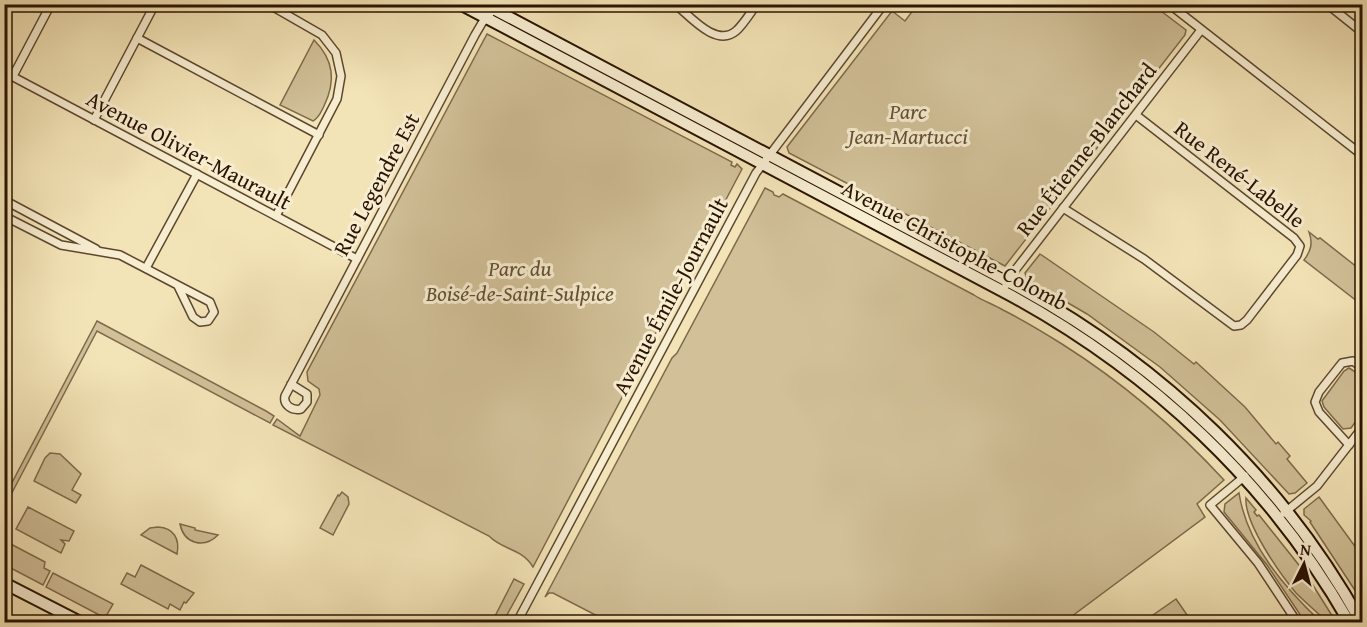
<svg xmlns="http://www.w3.org/2000/svg" width="1367" height="627" viewBox="0 0 1367 627" font-family="'Gentium Book Plus',serif">
<style>
.green{fill:#d1c098;stroke:#7e6a4c;stroke-width:1.5}
.lines{fill:none;stroke-linecap:round;stroke-linejoin:round}
.minor-casing{stroke:#5c472e;stroke-width:10}
.secondary-casing{stroke:#2a1300;stroke-width:14}
.minor{stroke:#f7edd0;stroke-width:7}
.secondary{stroke:#f7edd0;stroke-width:10}
.labels{text-anchor:middle;dominant-baseline:central;stroke-width:6;stroke-linejoin:round;paint-order:stroke}
.park-label{font-size:22px;font-style:italic;fill:#645035;stroke:#f7edd0}
.street-label{font-size:22px;fill:#2a1300;stroke:#f7edd0}
</style>
<rect width="100%" height="100%" fill="#f3e4b7"/>
<filter id="stains"><feTurbulence type="fractalNoise" baseFrequency=".00333" numOctaves="4"/><feColorMatrix values="0 0 0 0 .2 0 0 0 0 .09 0 0 0 0 .02 0 0 0 .5 -.17"/></filter>
<radialGradient id="worn" r=".72"><stop offset=".6" stop-color="#630" stop-opacity="0"/><stop offset="1" stop-color="#630" stop-opacity=".3"/></radialGradient>
<g class="green">
<polygon points="917,5 1153,5 1186,30 1185,35 1005,266 789,153 787,147 892,11 905,21"/>
<path d="M 487,34 L 732,162 L 731,165 L 735,167 L 737,164 L 742,169 L 533,567 C 522,548 502,550 489,536 L 273,425 L 277,419 L 300,436 L 320,395 L 319,389 L 308,381 L 307,372 Z"/>
<path d="M 314,40 C 334,60 336,81 324,106 C 321,112 319,118 313,121 L 280,105 Z"/>
<path d="M 765,188 L 773,192 L 774,195 L 779,197 L 783,194 L 974,295 C 983,301 993,304 1003,310 C 1023,320 1043,332 1062,344 C 1122,382 1176,428 1224,480 L 1197,504 L 1205,517 L 1064,622 L 609,622 L 553,593 L 549,593 L 545,597 L 672,358 L 677,353 Z"/>
<path d="M 1309,232 L 1318,239 L 1320,238 L 1362,271 L 1362,305 L 1304,260 C 1311,251 1313,243 1309,232 Z"/>
<polygon points="1040,254 1154,332 1194,364 1196,362 1245,407 1276,444 1278,442 1290,456 1287,459 1307,483 1295,493 1289,494 1220,420 1160,367 1087,314 1027,279 1025,273"/>
<polygon points="97,321 266,411 274,416 270,423 97,331 5,506 5,496"/>
<polygon points="1349,368 1362,376 1362,413 1351,428 1343,429 1324,407 1322,401 1344,371"/>
<polygon points="50,453 60,454 81,474 72,490 81,495 76,503 34,481 45,458"/>
<polygon points="342,492 348,497 349,504 333,535 320,528 338,495 339,496"/>
<path d="M 1239,493 C 1247,545 1285,588 1321,622 L 1305,622 L 1267,565 L 1224,512 L 1225,504 Z"/>
<polygon points="1319,497 1362,556 1362,601 1310,522 1311,521 1304,515 1304,509"/>
<path d="M 1246,498 L 1256,510 L 1254,512 L 1257,516 L 1259,515 L 1306,574 L 1336,622 L 1327,622 C 1317,612 1306,603 1296,593 C 1280,574 1244,523 1246,498 Z"/>
<polygon points="28,507 74,531 69,541 61,540 65,544 61,553 16,529"/>
<path d="M 180,524 L 195,528 L 195,530 L 218,535 C 204,549 184,544 180,524 Z"/>
<path d="M 158,527 C 174,528 180,539 177,554 L 141,535 L 150,528 Z"/>
<polygon points="5,541 45,562 44,568 50,571 43,585 5,565"/>
<polygon points="141,565 194,593 186,603 184,602 180,610 170,604 168,609 121,584 127,573 135,577"/>
<polygon points="53,573 113,604 105,618 46,587"/>
<polygon points="514,579 524,584 503,622 492,622"/>
<polygon points="1176,599 1192,622 1143,622"/>
</g>
<g class="lines">
<g class="minor-casing">
<g id="minor">
<polyline points="268,4 322,35 336,53 341,76 337,99 276,216"/>
<path d="M 675,4 C 690,16 716,48 736,31 C 744,24 750,13 757,4"/>
<polyline points="1169,4 1362,155"/>
<polyline points="1327,4 1362,32"/>
<polyline points="137,38 319,135"/>
<polyline points="4,72 357,259"/>
<polyline points="13,76 51,4"/>
<polyline points="94,120 155,4"/>
<polyline points="4,200 96,249"/>
<polyline points="1063,208 1144,259 1234,326 1241,325 1247,320 1297,255 1300,246 1294,238 1136,115"/>
<polyline points="4,216 61,245 120,255 210,302 214,312 208,321 200,322 193,317 178,286"/>
<polyline points="146,268 197,174"/>
<polyline points="1006,285 1016,269 1201,30"/>
<path d="M 291,384 L 307,394 L 307,402 L 301,409 C 292,411 283,405 285,396 L 475,35 L 482,23 L 498,4"/>
<polyline points="1349,445 1319,412 1315,402 1319,392 1342,363 1353,361 1362,367"/>
<polyline points="1245,476 1210,505 1258,563 1297,622"/>
<polyline points="1284,513 1317,486 1362,428"/>
<polyline points="517,622 756,173 884,4"/>
</g>
</g>
<g class="secondary-casing">
<g id="secondary">
<path d="M 460,4 L 1010,295 C 1151,372 1269,482 1349,622"/>
<path d="M 484,4 L 1022,289 C 1163,367 1283,481 1361,622"/>
<polyline points="4,583 80,622"/>
</g>
</g>
<use href="#minor" class="minor"/>
<use href="#secondary" class="secondary"/>
</g>
<g class="labels">
<g class="park-label">
<text x="908" y="111">Parc<tspan x="908" dy="25">Jean-Martucci</tspan></text>
<text x="520" y="268">Parc du<tspan x="520" dy="25">Boisé-de-Saint-Sulpice</tspan></text>
</g>
<g class="street-label">
<text transform="translate(1086 149) rotate(-52)">Rue Étienne-Blanchard</text>
<text transform="translate(189 150) rotate(28)">Avenue Olivier-Maurault</text>
<text transform="translate(1240 174) rotate(38)">Rue René-Labelle</text>
<text transform="translate(376 184) rotate(-62)">Rue Legendre Est</text>
<text transform="translate(955 245) rotate(28)">Avenue Christophe-Colomb</text>
<text transform="translate(670 296) rotate(-62)">Avenue Émile-Journault</text>
</g>
</g>
<rect width="1367" height="627" fill="none" stroke="#f3e4b7" stroke-width="24"/>
<rect x="6" y="6" width="1355" height="615" fill="none" stroke="#2a1300" stroke-width="3"/>
<rect x="12" y="12" width="1343" height="603" fill="none" stroke="#2a1300" stroke-width="1.5"/>
<g transform="translate(1304 564) rotate(6)" stroke="#f7edd0" stroke-width="4.5" paint-order="stroke">
<path d="M0-4.5L10 22L0 15L-10 22Z" fill="#2a1300"/>
<text y="-9" font-size="16" font-weight="bold" text-anchor="middle" fill="#2a1300">N</text>
</g>
<rect width="100%" height="100%" filter="url(#stains)"/>
<rect width="100%" height="100%" fill="url(#worn)"/>
</svg>
